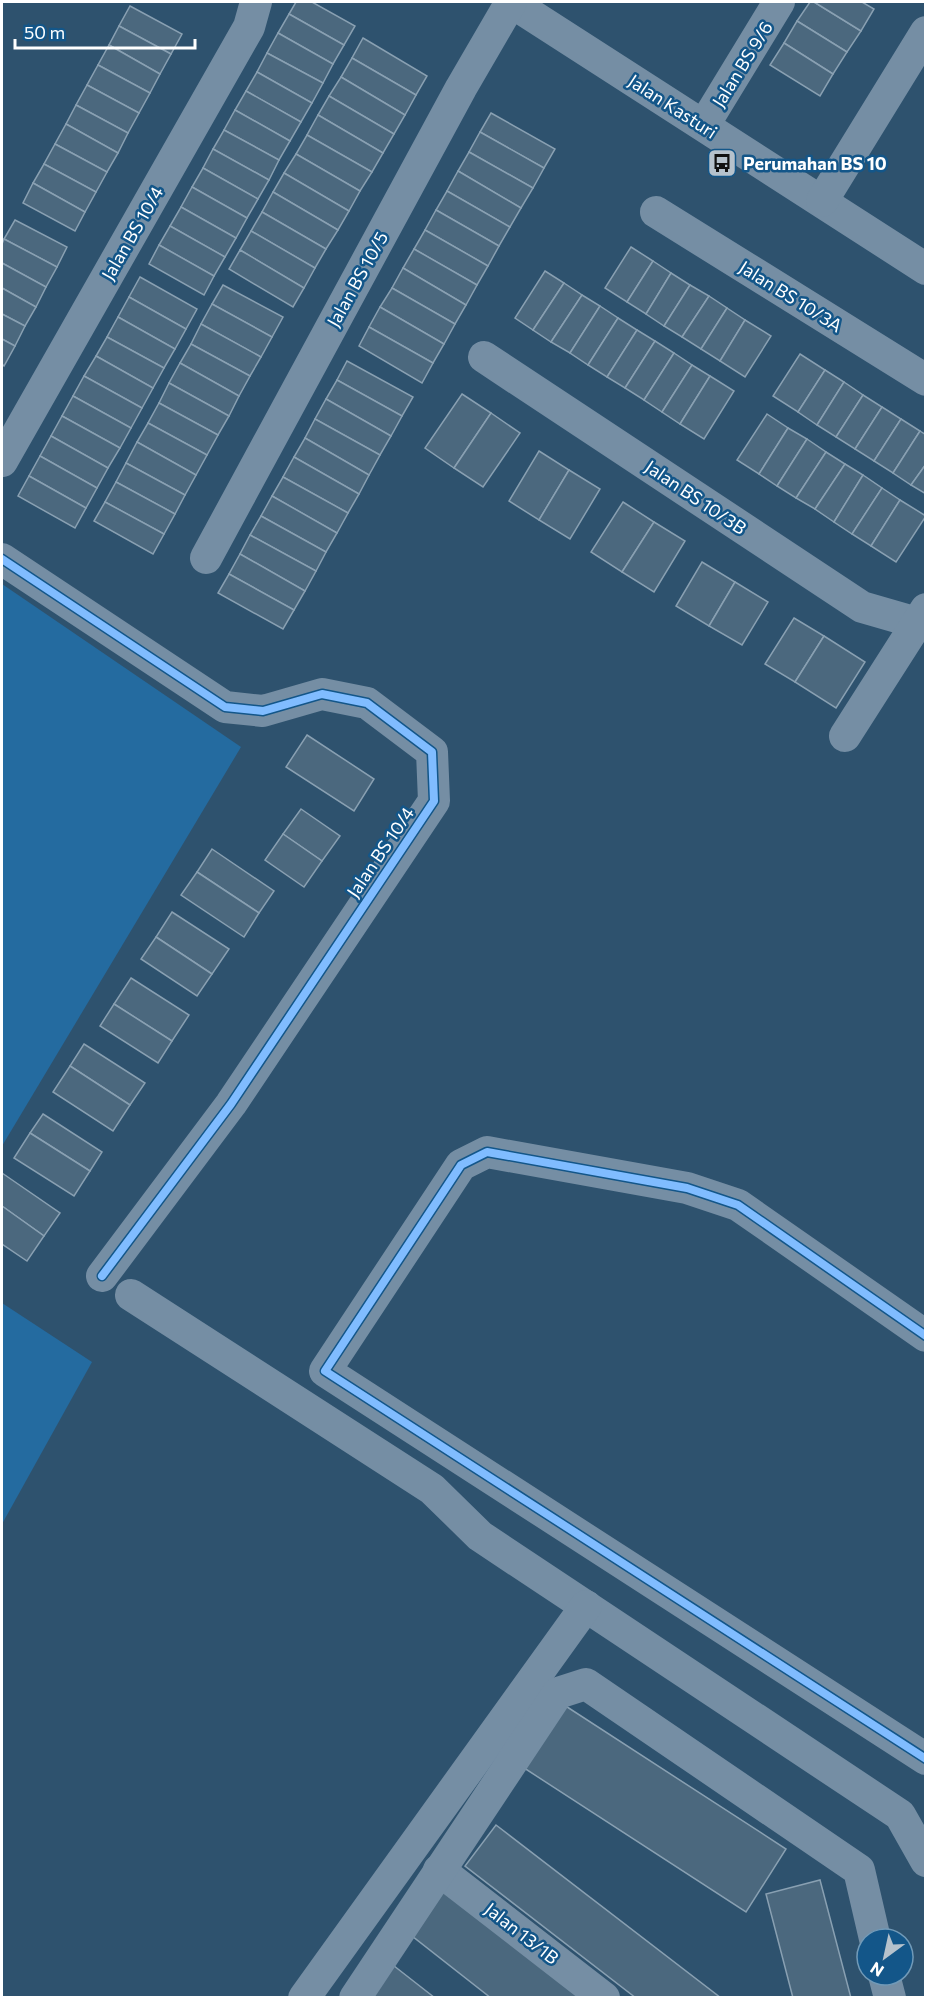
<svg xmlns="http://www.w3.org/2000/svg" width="927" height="1999" viewBox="0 0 927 1999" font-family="Commissioner,sans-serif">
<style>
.green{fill:#246ba0}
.building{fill:#4b687e;stroke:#89a0b2;stroke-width:1.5}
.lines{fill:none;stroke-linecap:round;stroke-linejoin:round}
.minor{stroke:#758ea4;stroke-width:32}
.cycleway-casing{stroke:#135689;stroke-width:11}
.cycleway{stroke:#80bcff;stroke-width:8}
.labels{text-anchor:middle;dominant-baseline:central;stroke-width:5;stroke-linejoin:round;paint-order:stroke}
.street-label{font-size:18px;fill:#fff;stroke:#135689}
.poi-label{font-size:18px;font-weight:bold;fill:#fff;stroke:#135689;text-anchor:start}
</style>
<rect width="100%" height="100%" fill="#2e526e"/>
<g class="green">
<polygon points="2,584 241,747 2,1146"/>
<polygon points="2,1303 92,1362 2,1524"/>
</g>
<g class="building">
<polygon points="296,2 312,2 355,26 344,45 289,14"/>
<polygon points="810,2 814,2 861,31 847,52 797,21"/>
<polygon points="814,2 862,2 874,9 861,31"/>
<polygon points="130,6 182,34 171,54 119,26"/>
<polygon points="289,14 344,45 333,64 278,33"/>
<polygon points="797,21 847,52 833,74 784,43"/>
<polygon points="119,26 171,54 160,74 109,45"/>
<polygon points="278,33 333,64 323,83 267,53"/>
<polygon points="363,38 427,76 416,95 352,58"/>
<polygon points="784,43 833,74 820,96 770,65"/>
<polygon points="109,45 160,74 150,93 98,65"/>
<polygon points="267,53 323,83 312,103 257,72"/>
<polygon points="352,58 416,95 405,115 341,77"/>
<polygon points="98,65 150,93 139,113 87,85"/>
<polygon points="257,72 312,103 301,122 246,91"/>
<polygon points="341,77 405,115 394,134 329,96"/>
<polygon points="87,85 139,113 128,133 76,105"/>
<polygon points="246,91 301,122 290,141 235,110"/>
<polygon points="329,96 394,134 383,153 318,115"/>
<polygon points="76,105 128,133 118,153 66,124"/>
<polygon points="235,110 290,141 279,160 224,130"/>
<polygon points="491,113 555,149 544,168 480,132"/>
<polygon points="318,115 383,153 372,172 307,135"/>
<polygon points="66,124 118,153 107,172 55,144"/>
<polygon points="224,130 279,160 269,180 213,149"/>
<polygon points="480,132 544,168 533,188 469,152"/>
<polygon points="307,135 372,172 360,191 296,154"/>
<polygon points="55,144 107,172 96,192 44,164"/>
<polygon points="213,149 269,180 258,199 203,168"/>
<polygon points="469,152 533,188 521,208 458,171"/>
<polygon points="296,154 360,191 349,211 284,173"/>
<polygon points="44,164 96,192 85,212 33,183"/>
<polygon points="203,168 258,199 247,218 192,187"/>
<polygon points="458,171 521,208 510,227 447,191"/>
<polygon points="284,173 349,211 338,230 273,192"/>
<polygon points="33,183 85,212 75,231 23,203"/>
<polygon points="192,187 247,218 236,238 181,207"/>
<polygon points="447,191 510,227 499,246 436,210"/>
<polygon points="273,192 338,230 326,249 262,212"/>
<polygon points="181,207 236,238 225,257 170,226"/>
<polygon points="436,210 499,246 488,266 425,230"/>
<polygon points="262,212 326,249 315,268 251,231"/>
<polygon points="15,220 67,247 57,267 4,239"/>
<polygon points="170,226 225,257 214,276 159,245"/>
<polygon points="425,230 488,266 477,285 414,249"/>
<polygon points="251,231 315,268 304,288 240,250"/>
<polygon points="4,239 57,267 46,287 2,263 2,244"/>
<polygon points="159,245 214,276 204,295 149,264"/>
<polygon points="631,247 653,261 627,302 605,288"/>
<polygon points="414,249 477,285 466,305 403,268"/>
<polygon points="240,250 304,288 293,307 229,269"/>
<polygon points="653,261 671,273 646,314 627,302"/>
<polygon points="2,263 46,287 36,307 2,288"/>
<polygon points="403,268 466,305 455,324 392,288"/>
<polygon points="545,271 564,283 533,330 515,318"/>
<polygon points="671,273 690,285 664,326 646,314"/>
<polygon points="140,277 197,309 186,329 129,297"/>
<polygon points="564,283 582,295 551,342 533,330"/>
<polygon points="223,285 283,317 272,337 212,304"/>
<polygon points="690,285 709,296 682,337 664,326"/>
<polygon points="2,288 36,307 25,326 2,314"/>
<polygon points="392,288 455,324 444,344 380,307"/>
<polygon points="582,295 600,306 570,353 551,342"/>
<polygon points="709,296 727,308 701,349 682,337"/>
<polygon points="129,297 186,329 175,349 118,317"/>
<polygon points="212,304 272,337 261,357 201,324"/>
<polygon points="600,306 618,318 588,365 570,353"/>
<polygon points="380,307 444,344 433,363 369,327"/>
<polygon points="727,308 745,320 720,361 701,349"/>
<polygon points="2,314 25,326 15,346 2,339"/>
<polygon points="118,317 175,349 164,368 107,337"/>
<polygon points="618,318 637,330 607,377 588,365"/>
<polygon points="745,320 771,336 745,377 720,361"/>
<polygon points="201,324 261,357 250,376 191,344"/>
<polygon points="369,327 433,363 422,383 359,346"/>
<polygon points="637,330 655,341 625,388 607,377"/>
<polygon points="107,337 164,368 153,388 96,356"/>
<polygon points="2,339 15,346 4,366 2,364"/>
<polygon points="655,341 674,353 644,400 625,388"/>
<polygon points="191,344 250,376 239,396 180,363"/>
<polygon points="674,353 692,365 662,412 644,400"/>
<polygon points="800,354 825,370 798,412 773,396"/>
<polygon points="96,356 153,388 142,408 84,376"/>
<polygon points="347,361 413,397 402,416 337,380"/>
<polygon points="180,363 239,396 229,416 169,383"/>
<polygon points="692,365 710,376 680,424 662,412"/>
<polygon points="825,370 844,382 817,425 798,412"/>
<polygon points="84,376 142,408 131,428 73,396"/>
<polygon points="710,376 734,391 704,439 680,424"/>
<polygon points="337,380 402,416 391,436 326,399"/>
<polygon points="844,382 863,395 836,437 817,425"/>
<polygon points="169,383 229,416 218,435 159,403"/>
<polygon points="462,394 491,413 454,468 425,448"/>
<polygon points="863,395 882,407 855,449 836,437"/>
<polygon points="73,396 131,428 120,448 62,416"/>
<polygon points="326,399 391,436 380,455 315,419"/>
<polygon points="159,403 218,435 207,455 148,423"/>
<polygon points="882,407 901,419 874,461 855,449"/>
<polygon points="491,413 520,433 483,487 454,468"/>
<polygon points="767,414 788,428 759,474 737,460"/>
<polygon points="62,416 120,448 108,468 51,436"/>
<polygon points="315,419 380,455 369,475 305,438"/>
<polygon points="901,419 920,431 893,473 874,461"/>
<polygon points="148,423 207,455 196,475 137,442"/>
<polygon points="788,428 807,439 777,486 759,474"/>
<polygon points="920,431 926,435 926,464 911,485 893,473"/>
<polygon points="51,436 108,468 97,488 40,456"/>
<polygon points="305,438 369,475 359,494 294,457"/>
<polygon points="807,439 826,452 796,498 777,486"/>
<polygon points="137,442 196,475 185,495 126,463"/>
<polygon points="539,451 569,470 539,520 509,501"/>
<polygon points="826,452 845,464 815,509 796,498"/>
<polygon points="40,456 97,488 86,508 29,476"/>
<polygon points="294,457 359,494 348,513 283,477"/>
<polygon points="126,463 185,495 175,514 116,482"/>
<polygon points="845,464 863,475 834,522 815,509"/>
<polygon points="926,464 926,494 911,485"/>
<polygon points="569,470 600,489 570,539 539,520"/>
<polygon points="863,475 882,488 852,534 834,522"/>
<polygon points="29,476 86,508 75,528 18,496"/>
<polygon points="283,477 348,513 337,533 272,496"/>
<polygon points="116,482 175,514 164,534 105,502"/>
<polygon points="882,488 900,500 871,546 852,534"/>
<polygon points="272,496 337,533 326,552 261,516"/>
<polygon points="900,500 926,516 896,562 871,546"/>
<polygon points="105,502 164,534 153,554 94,521"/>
<polygon points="623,502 654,522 622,572 591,552"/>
<polygon points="261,516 326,552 316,571 250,535"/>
<polygon points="654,522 685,541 654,592 622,572"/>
<polygon points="250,535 316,571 305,591 240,554"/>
<polygon points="240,554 305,591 294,610 229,574"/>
<polygon points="702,562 735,582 709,626 676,606"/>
<polygon points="229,574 294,610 283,629 218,593"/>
<polygon points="735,582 768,602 742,645 709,626"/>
<polygon points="794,618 824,636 795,682 765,664"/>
<polygon points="824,636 865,662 836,708 795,682"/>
<polygon points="307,735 374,779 354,811 286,767"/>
<polygon points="301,809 340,836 322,861 283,834"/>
<polygon points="283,834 322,861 304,887 265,860"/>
<polygon points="212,849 274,891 259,913 197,872"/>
<polygon points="197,872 259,913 244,937 181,895"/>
<polygon points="172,912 229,949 212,974 156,937"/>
<polygon points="156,937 212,974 197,996 141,959"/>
<polygon points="131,978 189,1015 172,1041 114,1004"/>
<polygon points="114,1004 172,1041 158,1063 100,1026"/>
<polygon points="84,1044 145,1083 130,1105 70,1066"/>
<polygon points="70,1066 130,1105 113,1131 53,1092"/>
<polygon points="43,1114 102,1152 90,1171 30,1133"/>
<polygon points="30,1133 90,1171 74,1196 14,1158"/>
<polygon points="2,1173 60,1213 44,1236 2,1206"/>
<polygon points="2,1206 44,1236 27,1261 2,1244"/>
<polygon points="561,1703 786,1849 746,1912 521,1766"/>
<polygon points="496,1825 721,1998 636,1998 465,1866"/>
<polygon points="820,1880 851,1998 793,1998 766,1894"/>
<polygon points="442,1886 588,1998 491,1998 407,1932"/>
<polygon points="389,1962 435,1998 361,1998"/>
</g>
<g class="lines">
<g class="minor">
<polyline points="511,2 926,269"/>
<polyline points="704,125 779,2"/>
<polyline points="822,201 926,32"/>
<polyline points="656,212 926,380"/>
<polyline points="484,357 862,607 914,622"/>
<polyline points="2,461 249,27 256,2"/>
<polyline points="206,558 461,88 511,2"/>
<polyline points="2,559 225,707 263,711 322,694 367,703 432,752 434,801 231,1104 102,1276"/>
<polyline points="845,736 926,609"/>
<polyline points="131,1295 432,1489 480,1536 900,1815 926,1861"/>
<polyline points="926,1336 738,1205 687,1188 487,1152 461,1165 325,1371 926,1759"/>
<polyline points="439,1870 604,1998"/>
<polyline points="884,1975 890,1998"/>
<polyline points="304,1998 586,1606"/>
<polyline points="355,1998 558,1693 586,1684 859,1870 875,1939"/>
</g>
<g class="cycleway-casing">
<g id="cycleway">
<polyline points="2,559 225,707 263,711 322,694 367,703 432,752 434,801 231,1104 102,1276"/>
<polyline points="926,1336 738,1205 687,1188 487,1152 461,1165 325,1371 926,1759"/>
</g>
</g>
<use href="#cycleway" class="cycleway"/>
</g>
<defs>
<g id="bus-square" transform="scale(1.5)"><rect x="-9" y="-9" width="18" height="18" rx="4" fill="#b6c2cc" stroke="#135689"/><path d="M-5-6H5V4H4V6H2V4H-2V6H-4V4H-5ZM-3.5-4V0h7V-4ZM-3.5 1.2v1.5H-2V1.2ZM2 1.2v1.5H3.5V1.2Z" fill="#111"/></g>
</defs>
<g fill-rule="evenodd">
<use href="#bus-square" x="722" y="163"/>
</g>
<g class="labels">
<g class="street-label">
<text transform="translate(742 64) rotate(-58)">Jalan BS 9/6</text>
<text transform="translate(673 106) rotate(33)">Jalan Kasturi</text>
<text transform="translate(132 233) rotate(-60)">Jalan BS 10/4</text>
<text transform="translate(357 279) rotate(-61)">Jalan BS 10/5</text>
<text transform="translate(791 296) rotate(32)">Jalan BS 10/3A</text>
<text transform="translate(696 497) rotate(34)">Jalan BS 10/3B</text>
<text transform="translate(380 852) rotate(-56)">Jalan BS 10/4</text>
<text transform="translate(522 1933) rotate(38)">Jalan 13/1B</text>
</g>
<g class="poi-label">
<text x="743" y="163">Perumahan BS 10</text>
</g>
</g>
<rect width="927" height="1999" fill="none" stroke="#ffffff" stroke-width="6"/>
<g transform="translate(885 1957) rotate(213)"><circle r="28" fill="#135689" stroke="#719ab8" stroke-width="1.5"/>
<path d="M0-4.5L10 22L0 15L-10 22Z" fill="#b6c2cc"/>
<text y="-9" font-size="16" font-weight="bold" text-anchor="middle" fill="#ffffff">N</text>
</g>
<path d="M15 39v9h180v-9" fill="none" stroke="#ffffff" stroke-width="3"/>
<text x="24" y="39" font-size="18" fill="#ffffff" stroke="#135689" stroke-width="4.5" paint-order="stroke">50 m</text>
</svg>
